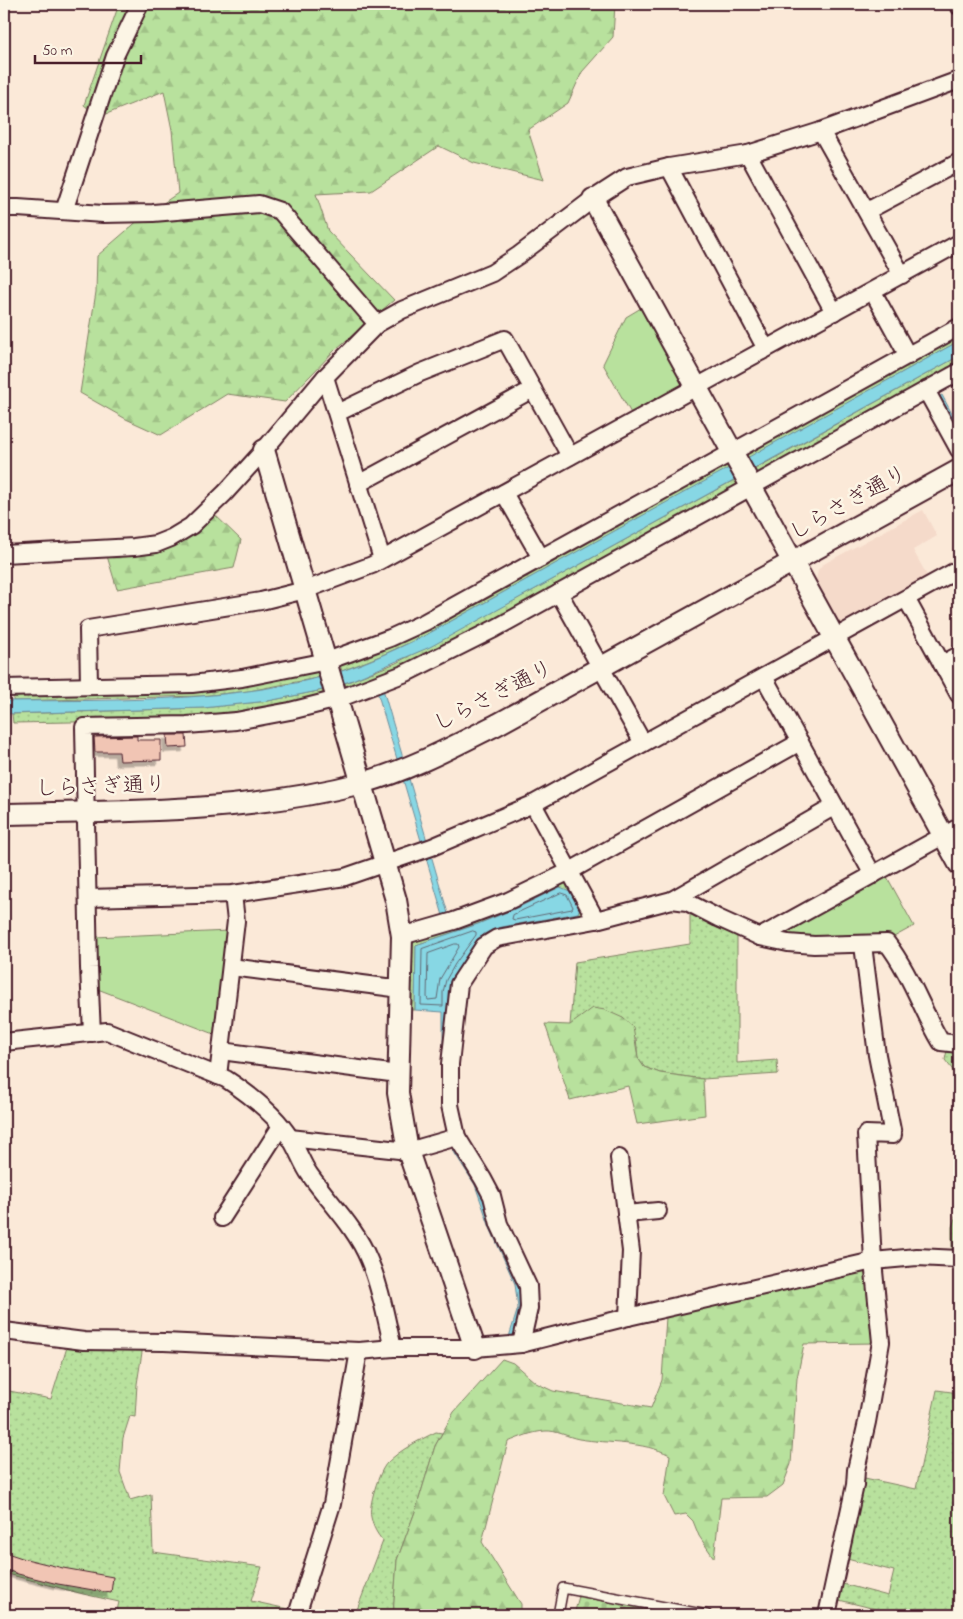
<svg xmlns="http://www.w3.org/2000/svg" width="963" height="1619" viewBox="0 0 963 1619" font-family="'Indie Flower','Klee One',sans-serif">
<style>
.built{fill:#f5daca}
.grass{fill:url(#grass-dots);stroke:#818064}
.forest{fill:url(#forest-firs);stroke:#818064}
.cemetery{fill:url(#cemetery-stones);stroke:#818064}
.park{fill:#b8e19d;stroke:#818064}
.water{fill:#87d7e4;stroke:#6f8d9a}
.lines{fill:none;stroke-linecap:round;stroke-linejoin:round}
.shore{stroke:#626975;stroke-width:1}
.building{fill:#f1c5b4;stroke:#4a1f2b;filter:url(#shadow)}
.service-casing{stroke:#4a1f2b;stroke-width:12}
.minor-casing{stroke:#4a1f2b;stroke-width:20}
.tertiary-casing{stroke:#4a1f2b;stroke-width:24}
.service{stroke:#fcf5e5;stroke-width:9}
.minor{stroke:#fcf5e5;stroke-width:16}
.tertiary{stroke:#fcf5e5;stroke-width:20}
.labels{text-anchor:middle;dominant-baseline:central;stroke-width:5;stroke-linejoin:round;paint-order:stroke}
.street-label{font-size:22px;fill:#4a1f2b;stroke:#fcf5e5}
</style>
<defs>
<pattern id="grass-dots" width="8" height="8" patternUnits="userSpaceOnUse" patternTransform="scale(1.25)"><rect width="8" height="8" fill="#b8e19d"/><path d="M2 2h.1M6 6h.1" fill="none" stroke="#a0c187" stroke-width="1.8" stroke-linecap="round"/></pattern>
<pattern id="forest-firs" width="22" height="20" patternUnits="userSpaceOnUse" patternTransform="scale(1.25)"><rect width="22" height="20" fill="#b8e19d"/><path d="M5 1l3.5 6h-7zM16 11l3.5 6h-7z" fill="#a0c187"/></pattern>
<pattern id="cemetery-stones" width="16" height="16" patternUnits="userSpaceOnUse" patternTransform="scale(1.25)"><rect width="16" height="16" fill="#b8e19d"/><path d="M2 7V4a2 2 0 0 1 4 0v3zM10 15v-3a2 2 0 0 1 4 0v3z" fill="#a0c187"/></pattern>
<filter id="shadow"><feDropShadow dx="-4.5" dy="4.5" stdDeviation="0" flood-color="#0004"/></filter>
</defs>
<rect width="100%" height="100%" fill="#fbe9d8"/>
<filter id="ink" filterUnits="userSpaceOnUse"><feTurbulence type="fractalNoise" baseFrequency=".02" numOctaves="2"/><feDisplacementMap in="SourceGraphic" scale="10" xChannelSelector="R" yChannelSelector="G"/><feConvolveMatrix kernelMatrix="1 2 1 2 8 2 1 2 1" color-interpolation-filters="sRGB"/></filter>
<g filter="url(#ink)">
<polygon class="built" points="923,510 937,536 913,550 929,579 841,627 816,580 818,570 822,565"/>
<g class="grass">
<polygon points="959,333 959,341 748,458 744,450"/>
<polygon points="959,356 959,366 759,478 755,469"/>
<polygon points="726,461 730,468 426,635 380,656 342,671 339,662"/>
<polygon points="736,479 740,488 461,641 348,691 345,683 396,663 530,592"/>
<polygon points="317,668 319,677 317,678 249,691 200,696 13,701 13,693"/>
<path d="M 323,690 L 325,697 C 223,722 117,721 13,723 L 12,714 L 203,708 L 268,701 Z"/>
<path d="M 562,882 L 572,886 L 584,908 L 580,917 L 480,944 L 449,1033 C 449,1019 447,1004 449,990 C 451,973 476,935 493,929 C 509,924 527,922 543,919 L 519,907 L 478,924 L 416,945 L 415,1010 L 411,1010 L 412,942 Z"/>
<polygon points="690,912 737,933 737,1063 777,1060 778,1074 703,1079 660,1073 644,1067 638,1058 636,1038 570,1025 575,962 690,944"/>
<polygon points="947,1050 959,1050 959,1084 952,1069 945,1060"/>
<polygon points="959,1206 959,1254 952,1253 952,1227"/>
<polygon points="68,1344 143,1346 137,1384 135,1417 130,1416 123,1438 120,1472 130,1500 151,1494 153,1552 262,1567 251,1601 297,1611 296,1615 116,1615 119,1602 83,1594 4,1573 4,1390 51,1399"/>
<polygon points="937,1390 959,1393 959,1615 900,1615 835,1599 839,1583 888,1596 894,1571 843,1558 860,1477 916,1489"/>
<path d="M 436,1432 L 442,1433 L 435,1446 L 416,1509 L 397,1560 L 393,1615 L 355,1615 L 383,1541 C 377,1534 373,1527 371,1517 C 368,1506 379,1471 387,1463 C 401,1449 418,1441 436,1432 Z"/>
</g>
<g class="forest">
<polygon points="119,4 615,4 613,37 582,72 568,103 528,130 544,180 474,163 439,146 371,191 316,194 328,231 394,300 336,349 285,402 227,394 161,435 126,419 80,393 96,292 97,256 140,219 178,193 172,130 164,91 99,117 84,105"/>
<polygon points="212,512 241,540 234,568 117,589 107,556"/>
<polygon points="593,1008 605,1010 623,1018 633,1027 638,1058 644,1067 660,1073 703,1079 705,1115 637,1124 628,1086 570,1100 545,1024 570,1025"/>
<path d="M 864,1270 L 868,1272 L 876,1343 L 804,1344 L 797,1378 L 791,1464 L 783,1485 L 767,1497 L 721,1498 L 714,1558 L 699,1536 L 693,1521 L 686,1514 L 674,1516 L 664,1496 L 670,1455 C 642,1441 610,1444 579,1439 C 568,1437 556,1430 545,1431 C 532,1432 520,1437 508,1442 L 482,1542 L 521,1604 L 521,1615 L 393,1615 L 397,1560 L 416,1509 L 435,1446 L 454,1412 L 502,1359 L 513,1363 L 536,1383 L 553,1391 L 651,1408 L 662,1380 L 666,1317 L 812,1281 Z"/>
</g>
<polygon class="cemetery" points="579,1596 678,1615 574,1615"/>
<g class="park">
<polygon points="641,308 684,386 632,415 603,364 626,317"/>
<polygon points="886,875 914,926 892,938 788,937 786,934 788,929"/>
<polygon points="229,931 217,1035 95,988 95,937"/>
</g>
<g class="water">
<path d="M 959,341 L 959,356 L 430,647 L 350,681 L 323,690 L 268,701 L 203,708 L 4,714 L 4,701 C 106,700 218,703 317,678 C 355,669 390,652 426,635 Z"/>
<polygon points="942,395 959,427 959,438 937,398"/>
<polygon points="383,689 449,917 444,919 377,691"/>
<polygon points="560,887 570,891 580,908 578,913 502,927 492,930 484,934 476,942 450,983 448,992 449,1033 447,1076 476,1177 514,1268 524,1300 514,1340 508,1340 518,1308 515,1284 490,1228 475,1185 454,1152 447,1133 443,1078 443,1012 415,1010 416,945 478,924 519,907"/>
</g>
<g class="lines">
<g class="shore">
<polygon points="561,893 567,895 573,907 572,909 515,920 512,919 513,915"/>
<polygon points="473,931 476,932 476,935 455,964 446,980 443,992 443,1006 421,1005 422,949"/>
<polygon points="455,944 458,944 459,947 440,979 437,999 428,1000 427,997 428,954"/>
</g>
</g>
<g class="building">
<polygon points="167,735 186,735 187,747 168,748"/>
<polygon points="137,736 137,740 161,740 161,760 120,761 119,752 95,752 94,737"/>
<polygon points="4,1552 22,1558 63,1568 113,1577 111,1593 58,1584 18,1574 4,1569"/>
</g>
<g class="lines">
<g class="service-casing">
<polyline id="service" points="558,1615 563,1588 707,1615"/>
</g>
<g class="minor-casing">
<g id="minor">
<polyline points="958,4 959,6"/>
<polyline points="821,131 902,275"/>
<polyline points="748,154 834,312"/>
<polyline points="669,167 766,349"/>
<polyline points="4,208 18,208 103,214 153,213 259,204 280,211 377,324"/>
<polyline points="64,211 115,56 140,4"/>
<polyline points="867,211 959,162"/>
<polyline points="873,292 908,356"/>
<polyline points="325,377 382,559"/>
<polyline points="926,390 959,450"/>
<polyline points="337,413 420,373 505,339 570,456"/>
<polyline points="358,484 533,389"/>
<polyline points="504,493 541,558"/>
<polyline points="4,554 134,547 156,544 171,538 191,526 225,493 264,450 325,377 377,324 402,310 492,273 519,255 593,199 627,177 669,167 748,154 821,131 959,80"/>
<polyline points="559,593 643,743"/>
<polyline points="907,600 959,695"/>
<polyline points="942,664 959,655"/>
<polyline points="764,677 873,875"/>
<polyline points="89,685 88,629 261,601 305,590 372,565 959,243"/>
<polyline points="4,688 192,684 242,678 327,661 390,638 425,622 959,327"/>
<polyline points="533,804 596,920"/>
<polyline points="88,898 233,894 345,877 432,847 533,804 959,569"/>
<polyline points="672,900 835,806"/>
<polyline points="402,936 454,921 508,901 570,871 800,742"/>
<polyline points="760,937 959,827"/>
<polyline points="231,967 401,989"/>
<polyline points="92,1033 89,968 84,727 187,725 236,721 290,711 338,699 406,673 494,629 959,372"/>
<path d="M 4,1042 L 107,1031 L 226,1079 C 249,1094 276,1115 290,1138 C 298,1150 302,1164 310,1175 C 330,1203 356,1228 369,1260 C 381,1288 386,1319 393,1348"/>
<polyline points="221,1051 398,1074"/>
<polyline points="218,1076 236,921 233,894"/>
<polyline points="290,1138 408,1151 457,1137"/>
<polyline points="619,1158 631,1251 628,1317"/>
<polyline points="626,1214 658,1211"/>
<polyline points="222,1218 281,1126"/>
<polyline points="4,1331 84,1341 164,1342 359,1351 393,1348 475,1348 521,1344 628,1317 873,1261 917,1257 959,1259"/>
<path d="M 521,1344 L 529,1308 L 528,1286 L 499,1224 L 492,1196 L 483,1179 L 457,1137 L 450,1105 L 450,1064 L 459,984 L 484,946 L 497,938 L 596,920 L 672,900 L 687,902 L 718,918 L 760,937 L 788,943 L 814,945 L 887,943 C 910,973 922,1010 941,1042 L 959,1044"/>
<polyline points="297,1615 332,1504 359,1351"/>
<polyline points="827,1615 855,1485 856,1470 867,1422 881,1342 873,1261 866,1134 893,1135 877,1055 863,945"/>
</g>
</g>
<g class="tertiary-casing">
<g id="tertiary">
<polyline points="593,199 959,864"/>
<polyline points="264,450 396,900 402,936 398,1093 408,1151 475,1348"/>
<path d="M 4,814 C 123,811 246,813 362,783 C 410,770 454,746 498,724 L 959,470"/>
</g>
</g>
<use href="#service" class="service"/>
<use href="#minor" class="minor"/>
<use href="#tertiary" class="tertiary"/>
</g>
</g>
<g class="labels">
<g class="street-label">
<text transform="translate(849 504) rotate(-29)">しらさぎ通り</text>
<text transform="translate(494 697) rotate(-27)">しらさぎ通り</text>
<text transform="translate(101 788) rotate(-2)">しらさぎ通り</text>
</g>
</g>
<rect width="963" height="1619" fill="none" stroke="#fcf5e5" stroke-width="20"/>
<rect x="10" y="10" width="943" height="1599" fill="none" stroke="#4a1f2b" stroke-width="2" filter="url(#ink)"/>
<path d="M35 55v8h106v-8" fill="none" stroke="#4a1f2b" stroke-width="2.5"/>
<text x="42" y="55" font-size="15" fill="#4a1f2b" stroke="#fcf5e5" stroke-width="4" paint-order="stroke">50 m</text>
</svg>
